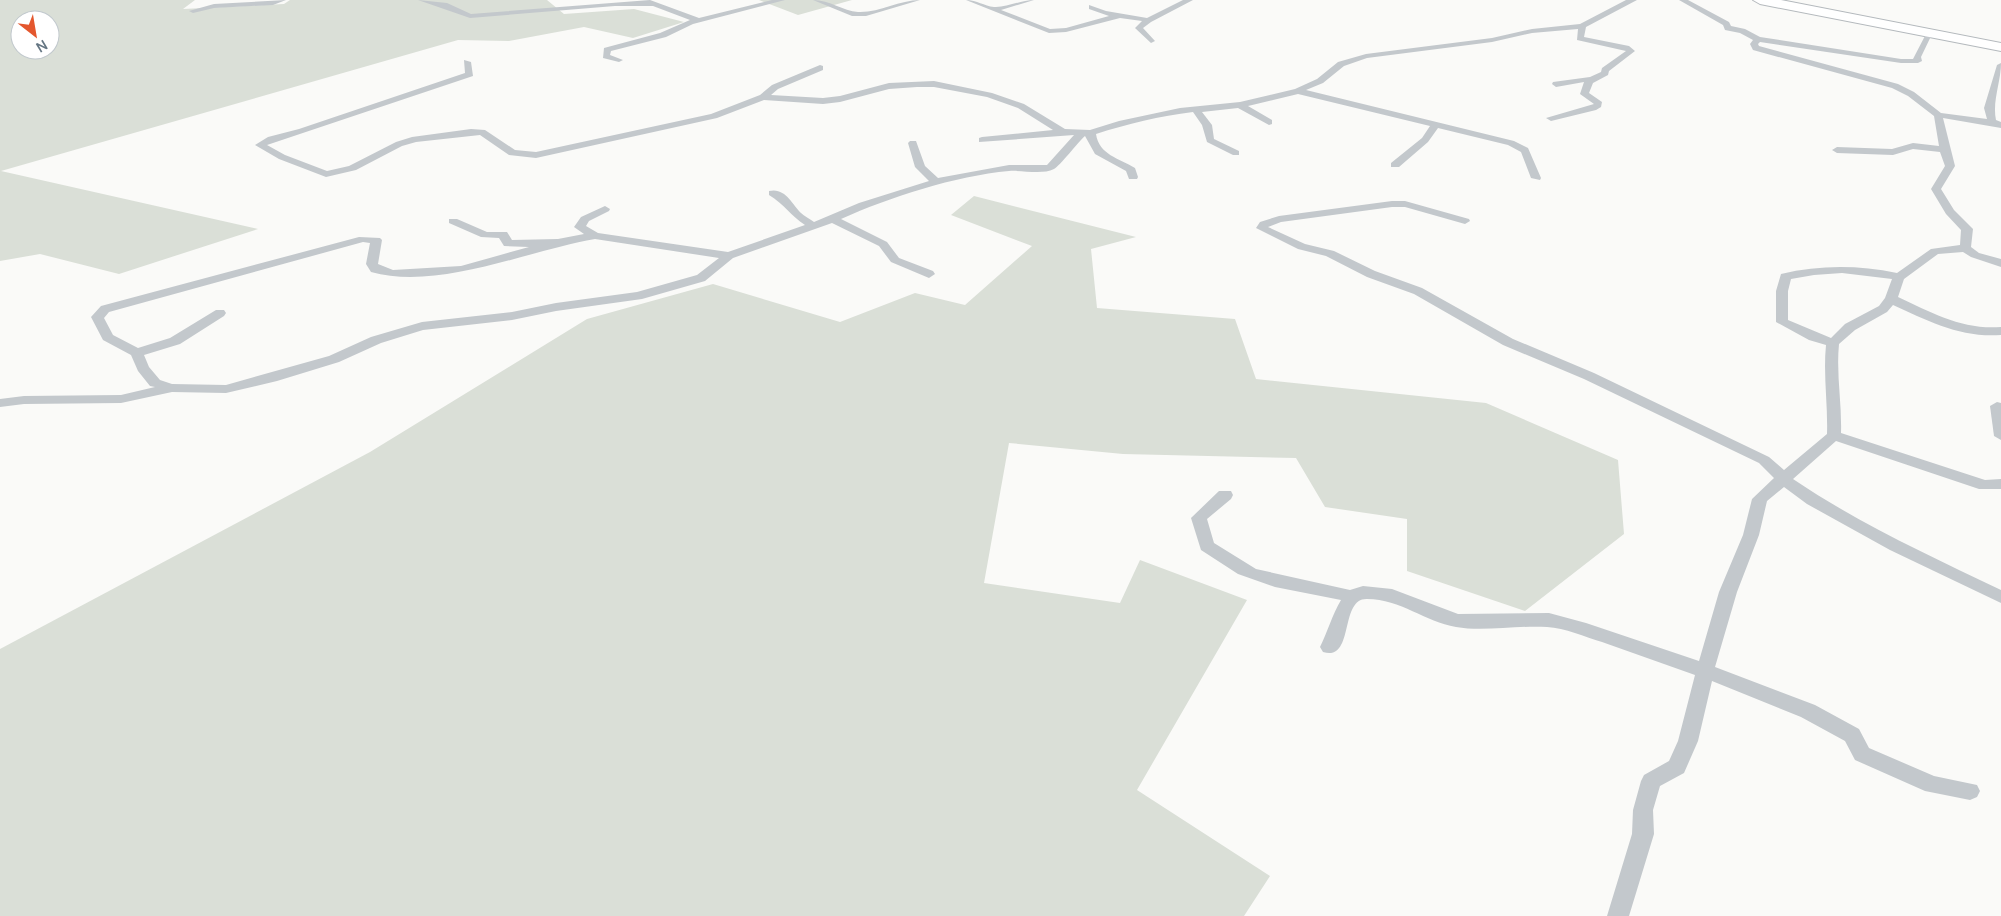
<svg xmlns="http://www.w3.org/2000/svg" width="2001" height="916" viewBox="0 0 2001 916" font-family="Manrope,sans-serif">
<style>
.green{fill:#dadfd7;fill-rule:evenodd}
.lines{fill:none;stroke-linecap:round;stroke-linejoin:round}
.highway-casing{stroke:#b4b9bd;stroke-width:2}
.street{fill:#c3c8cc;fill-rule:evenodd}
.highway{fill:#fff;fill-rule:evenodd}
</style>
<rect width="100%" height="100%" fill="#fafaf8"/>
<g class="green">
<path d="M 0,0 L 195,0 L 183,9 L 284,4 L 290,0 L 547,0 L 564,14 L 634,9 L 684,22 L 633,38 L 584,27 L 509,41 L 458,40 L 1,171 L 258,229 L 119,274 L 40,254 L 0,261 ZM 20,20 L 50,20 L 50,50 L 20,50 Z"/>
<polygon points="759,0 852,0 798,15"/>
<polygon points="974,196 1136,237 1091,249 1097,308 1235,319 1256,379 1486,403 1618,460 1624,534 1525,611 1407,571 1407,519 1325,507 1296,458 1123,454 1009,443 984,583 1120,603 1140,560 1247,600 1137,790 1270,876 1244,916 0,916 0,649 370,452 587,319 713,284 840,322 915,293 965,305 1032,246 951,215"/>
</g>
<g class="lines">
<g class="highway-casing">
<polygon id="highway" points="1753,0 1781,0 2001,43 2001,51 1760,4"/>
</g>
<g class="street">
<polygon points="286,0 273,5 214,8 193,13 189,11 214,4"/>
<polygon points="418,0 447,3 471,14 650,0 699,18 772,0 785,0 693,24 666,37 611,51 610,55 623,60 619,62 603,58 604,48 660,33 690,20 653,6 615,6 470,18"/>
<path d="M 813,0 C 830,0 843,11 858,12 C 879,13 899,0 920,0 L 866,16 L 852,16 Z"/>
<path d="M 966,0 C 977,0 984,6 994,7 C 1005,8 1021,0 1034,0 L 1001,10 L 1050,29 L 1066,28 L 1109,16 L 1089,9 L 1089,5 L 1106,11 L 1147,18 L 1183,0 L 1193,0 L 1151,22 L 1143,28 L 1155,41 L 1151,43 L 1135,28 L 1142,21 L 1120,18 L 1066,32 L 1049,33 Z"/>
<path d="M 1626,0 L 1637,0 L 1586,27 L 1584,37 L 1629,46 L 1635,51 L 1609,71 L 1608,75 L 1593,83 L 1589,93 L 1602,102 L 1601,107 L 1596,110 L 1551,121 L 1546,118 L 1594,104 L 1580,94 L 1584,82 L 1556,87 L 1552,84 L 1553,82 L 1590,77 L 1601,72 L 1602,68 L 1626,51 L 1577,40 L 1578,29 L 1532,33 L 1492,42 L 1367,58 L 1344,66 L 1323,83 L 1306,90 L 1514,141 L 1528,148 L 1541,178 L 1540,180 L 1531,178 L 1521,152 L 1508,145 L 1438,128 L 1428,142 L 1399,167 L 1391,167 L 1391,163 L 1422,138 L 1430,126 L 1298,94 L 1248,106 L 1272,120 L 1272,124 L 1269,125 L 1238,108 L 1202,112 L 1212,125 L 1214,139 L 1239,151 L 1239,155 L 1233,155 L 1207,142 L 1202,125 L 1193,112 C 1160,116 1127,124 1096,134 C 1099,155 1119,158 1135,168 L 1138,177 L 1137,179 L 1129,179 L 1126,171 L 1095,154 L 1085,136 C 1078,142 1060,166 1054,169 C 1042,175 1023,170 1009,171 C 955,176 890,197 841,219 L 887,242 L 899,258 L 933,271 L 935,274 L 929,278 L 891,262 L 879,246 L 832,223 L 733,258 L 705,281 L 642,299 L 556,311 L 512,320 L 423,330 L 381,343 L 339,362 L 277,381 L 226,393 L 172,392 L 121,403 L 24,404 L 0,407 L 0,399 L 24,396 L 121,395 L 155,387 L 150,386 L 138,371 L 131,355 L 103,340 L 91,317 L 101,306 L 359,237 L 380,238 L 382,240 L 378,264 L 393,270 L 461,266 L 529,247 L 504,246 L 499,238 L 481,237 L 449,223 L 449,219 L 457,219 L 487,232 L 507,232 L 512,240 L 558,239 L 584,234 L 574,227 L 581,217 L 605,206 L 610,209 L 609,211 L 589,221 L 586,226 L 598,233 L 728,252 L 805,225 C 791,216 784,204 769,195 L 769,191 C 785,187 792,204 801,213 C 804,216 810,219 814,222 L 859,203 L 929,181 L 915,167 L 908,143 L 910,141 L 916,141 L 925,166 L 938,178 L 1009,165 L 1047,165 L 1074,135 L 979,142 L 979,138 L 982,137 L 1053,130 L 1018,108 L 987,97 L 934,87 L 917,87 L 889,89 L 840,102 L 823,104 L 764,100 L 717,118 L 536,158 L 509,155 L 480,135 L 416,142 L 402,146 L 356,170 L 326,177 L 279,159 L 255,145 L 268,137 L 299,129 L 465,73 L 464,60 L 471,62 L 473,76 L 267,145 L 285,155 L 327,171 L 349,166 L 396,142 L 412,137 L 471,129 L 485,130 L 515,150 L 536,152 L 711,114 L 760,95 L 772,85 L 820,65 L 823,66 L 823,70 L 778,89 L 771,95 L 823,98 L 840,96 L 889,83 L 934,81 L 992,93 L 1024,104 L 1065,129 L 1090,130 L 1119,121 L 1180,108 L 1240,102 L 1295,89 L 1317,79 L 1338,62 L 1366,54 L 1492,38 L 1532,29 L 1580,24 ZM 595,239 L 719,258 L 697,275 L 637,292 L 556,303 L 512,312 L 422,322 L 371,337 L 329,356 L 226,385 L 172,384 L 160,380 L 149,367 L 144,355 L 180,344 L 224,316 L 226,313 L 224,310 L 216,310 L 170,338 L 138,348 L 113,335 L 104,318 L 109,312 L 363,242 L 370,243 L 366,264 L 371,272 C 438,291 526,251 595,239 Z"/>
<path d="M 1679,0 L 1688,0 L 1729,22 L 1731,26 L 1745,29 L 1760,37 L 1901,59 L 1913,59 L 1927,32 L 1933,32 L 1921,57 L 1922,61 L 1918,63 L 1901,63 L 1760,42 L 1758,44 L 1759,46 L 1898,84 L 1914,92 L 1941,113 L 1987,119 L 1984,108 L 1997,65 L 2001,63 C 2001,82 1992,101 1996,120 L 2001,122 L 2001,128 L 1943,118 L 1955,166 L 1941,189 L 1954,210 L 1973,229 L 1971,247 L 1979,253 L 2001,259 L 2001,267 L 1971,257 L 1963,252 L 1938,254 L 1904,279 L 1898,297 C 1932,313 1963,330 2001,327 L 2001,335 C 1961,338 1928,321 1893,305 L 1887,312 L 1855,330 L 1839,344 C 1836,374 1842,403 1841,433 L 1985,480 L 2001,479 L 2001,489 L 1979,489 L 1836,441 L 1793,479 C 1858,523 1930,556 2001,590 L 2001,603 L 1890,550 L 1807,504 L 1784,487 L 1767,501 L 1759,535 L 1737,592 L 1715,667 L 1815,705 L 1859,729 L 1869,748 L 1934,776 L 1977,785 L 1980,791 L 1977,797 L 1970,800 L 1925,791 L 1855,760 L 1845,741 L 1801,717 L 1712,681 L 1698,741 L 1684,773 L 1660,786 L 1653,810 L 1654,834 L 1629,916 L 1607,916 L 1632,834 L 1633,810 L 1641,781 L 1644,775 L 1669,761 L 1678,741 L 1695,675 C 1664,664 1633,653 1602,642 C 1585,637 1565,628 1547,627 C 1519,625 1483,632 1456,627 C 1425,622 1401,599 1367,599 C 1339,598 1355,662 1323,652 L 1320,647 C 1328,631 1332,615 1341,600 L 1275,587 L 1238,574 L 1201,550 L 1191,518 L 1219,491 L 1231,491 L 1233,495 L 1231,499 L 1207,519 L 1214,543 L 1256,569 L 1350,590 L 1363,586 L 1392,589 L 1458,614 L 1549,613 L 1586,623 L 1699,661 L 1719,592 L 1743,535 L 1752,499 L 1774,478 L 1759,463 L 1584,379 L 1503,345 L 1414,294 L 1367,277 L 1326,256 L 1298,249 L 1256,228 L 1260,222 L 1279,216 L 1392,201 L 1405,201 L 1469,219 L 1470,221 L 1465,224 L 1405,207 L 1392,207 L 1281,222 L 1268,227 L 1305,244 L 1334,251 L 1375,271 L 1422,288 L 1513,339 L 1594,373 L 1769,457 L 1784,470 L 1827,434 C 1828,404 1823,375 1826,345 L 1809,340 L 1776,322 L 1776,291 L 1781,274 C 1820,265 1857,265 1897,273 L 1931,249 L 1960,245 L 1961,230 L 1946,214 L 1931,189 L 1945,166 L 1940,152 L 1913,149 L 1893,155 L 1837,153 L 1832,150 L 1837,147 L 1892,149 L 1913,143 L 1939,146 L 1934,116 L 1908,96 L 1892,88 L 1753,50 L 1750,44 L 1753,40 L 1740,33 L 1725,30 L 1723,25 ZM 1842,273 L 1892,279 L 1885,298 L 1879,306 L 1845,324 L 1831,338 L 1788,320 L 1788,291 L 1791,279 L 1814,275 Z"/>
<polygon points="1997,402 2001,403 2001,440 1994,436 1990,406"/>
</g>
<use href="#highway" class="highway"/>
</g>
<g transform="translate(35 35) rotate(149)"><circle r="24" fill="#ffffff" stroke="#c1c8cd"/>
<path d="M0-4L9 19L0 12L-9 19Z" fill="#e4572e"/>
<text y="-8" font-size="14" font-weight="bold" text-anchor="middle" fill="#657683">N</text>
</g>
</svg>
